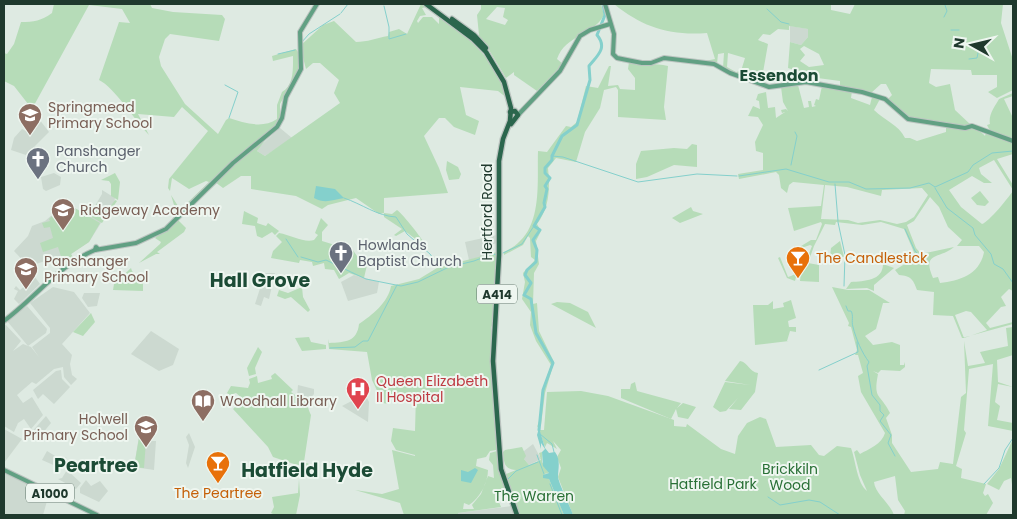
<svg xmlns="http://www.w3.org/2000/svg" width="1017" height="519" viewBox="0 0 1017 519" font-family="Poppins,sans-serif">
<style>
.built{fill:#ccd9d0}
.green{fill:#b6dcb8;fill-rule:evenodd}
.water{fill:#84d0cc}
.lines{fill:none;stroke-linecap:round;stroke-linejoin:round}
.stream{stroke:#84d0cc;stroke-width:1}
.river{stroke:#84d0cc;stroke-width:3}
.major-casing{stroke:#bcc4c0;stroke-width:6}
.highway-casing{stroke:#bcc4c0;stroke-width:7}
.major{stroke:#61a083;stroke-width:4}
.highway{stroke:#2b664d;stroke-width:4.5}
.labels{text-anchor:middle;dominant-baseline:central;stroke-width:4;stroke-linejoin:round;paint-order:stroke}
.shield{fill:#eef6f0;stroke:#5d7268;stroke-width:1}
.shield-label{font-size:12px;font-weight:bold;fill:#1f392d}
.education-label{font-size:14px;fill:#785e54;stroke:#eef6f0;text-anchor:start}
.worship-label{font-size:14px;fill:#5b616d;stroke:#eef6f0;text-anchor:start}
.street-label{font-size:14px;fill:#1f392d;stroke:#eef6f0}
.food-label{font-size:14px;fill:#c56008;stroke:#eef6f0;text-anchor:start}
.health-label{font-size:14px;fill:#be3a42;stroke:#eef6f0;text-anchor:start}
.park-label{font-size:14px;fill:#297036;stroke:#eef6f0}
.quarter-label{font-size:16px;font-weight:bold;fill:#1b4b35;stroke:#eef6f0}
.district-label{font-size:19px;font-weight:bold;fill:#1b4b35;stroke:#eef6f0}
</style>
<rect width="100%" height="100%" fill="#deeae2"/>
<g class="built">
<polygon points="790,26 809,29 808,37 801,45 790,42"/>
<polygon points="39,119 49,132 26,155 11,150 14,138 22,129 26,131"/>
<polygon points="280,128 292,138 265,156 257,151 260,146"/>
<polygon points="54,173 61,177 60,185 46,191 43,189 41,177"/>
<polygon points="102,190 115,198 114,202 89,242 71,254 74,259 64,266 60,256 36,264 30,268 14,251 28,236 32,226 45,221 66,203 89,216 102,194"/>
<polygon points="497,235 498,243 483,246 487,255 469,260 465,242"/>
<polygon points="265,273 275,273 269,299 264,297 261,306 255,304"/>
<polygon points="354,275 379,282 377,293 348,301 341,282"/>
<polygon points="35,277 40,284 19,304 14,299 18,291 14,289 16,286 20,290"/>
<polygon points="53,287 74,292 90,313 62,344 72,355 70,364 72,375 77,379 71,385 64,377 63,367 54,369 36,384 32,382 25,388 17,395 23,403 32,397 43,415 31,429 24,419 18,423 14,432 4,426 4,323 21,341 13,351 23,344 31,347 39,357 32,347 50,333 50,328 30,303"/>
<polygon points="84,293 100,293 97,306 88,307 82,298"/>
<polygon points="27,306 47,329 46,333 28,346 7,321"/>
<polygon points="151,331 179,349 173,365 159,371 131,354"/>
<polygon points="61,370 62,379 70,387 54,404 43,394 38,399 33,390 56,371"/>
<polygon points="298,385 314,389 314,394 306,403 297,397"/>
<polygon points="365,394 369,402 368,422 342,406"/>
<polygon points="46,416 51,423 38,439 31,437 30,434"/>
<polygon points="4,429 22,439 4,463"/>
<polygon points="189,433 195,447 188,468 186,463 189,445 186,437"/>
<polygon points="139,436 146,436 147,441 156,441 154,470 134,467"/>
<polygon points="533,444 541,459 529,465 524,459 524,451"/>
<polygon points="47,451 60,459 62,456 67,458 64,459 58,467 42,460"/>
<polygon points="67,470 81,483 76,489 58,479 62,478"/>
<polygon points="4,473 49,494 43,515 4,515"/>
<polygon points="86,480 91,486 100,481 108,491 99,502 80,493 80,488"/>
<polygon points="511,506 514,515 458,515 458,513"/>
</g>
<g class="green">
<path d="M 54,4 L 150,4 L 152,8 L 173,12 L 222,15 L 225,19 L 219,41 L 170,34 L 165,39 L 159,57 L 161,66 L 185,104 L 218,134 L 226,120 L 229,118 C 244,123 263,129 277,119 L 277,105 L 282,92 C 294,85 293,69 293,56 L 273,61 L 272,56 L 296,49 L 300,55 L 299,71 L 280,104 L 280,121 L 257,151 L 265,156 L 340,103 L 334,93 L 339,80 L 320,63 L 313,63 L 306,69 L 300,46 L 323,25 L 334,21 L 356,42 C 367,42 377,38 388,36 L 389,32 L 399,29 L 407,34 L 421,4 L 427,7 L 422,8 L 426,15 L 420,16 L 417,21 L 418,23 L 423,17 L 432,17 L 439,24 L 439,14 C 466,36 499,62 507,98 L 498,91 L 460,87 L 466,115 L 479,121 L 475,135 L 454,127 L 445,118 L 439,118 L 424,136 L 439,168 L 448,193 L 384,198 L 384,213 L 392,214 L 397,210 C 403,214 425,242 427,248 L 405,231 L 396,236 L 394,235 L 402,229 L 384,217 L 384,213 L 379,214 L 356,198 L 328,205 L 322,209 L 296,196 L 251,189 L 251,176 L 241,176 L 223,188 L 215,182 L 185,209 L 182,210 L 174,205 L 171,195 L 178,206 L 183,207 L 209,182 L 206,181 L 189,189 L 172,178 L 170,191 L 168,188 L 169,179 L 208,131 L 182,107 L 174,117 L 138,114 L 149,135 C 136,122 114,87 99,80 L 119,22 L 130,23 L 122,9 L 89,5 L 32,109 L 14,86 L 4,81 L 4,53 L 7,54 L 14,44 L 21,22 C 34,22 41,21 52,13 Z"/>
<path d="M 481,4 L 601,4 L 604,15 C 592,37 566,34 557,59 L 563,64 L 537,91 L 514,75 L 514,72 L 506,78 L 486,45 L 477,36 L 479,35 L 477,15 L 481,9 ZM 497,7 L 505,8 L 503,17 L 508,20 L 505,25 L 486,19 Z"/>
<path d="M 614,4 L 831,4 L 831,10 L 850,14 L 855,4 L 1003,4 L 1001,23 L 1013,60 L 1013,90 L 997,98 L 988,92 L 997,87 L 997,75 L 972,75 L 971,70 L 931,69 L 929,83 L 936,87 L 950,84 L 955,110 L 971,125 L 965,127 L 904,116 L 887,100 L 892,95 L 886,84 L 881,84 L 871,93 L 840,87 L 840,81 L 795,75 L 794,70 L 788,68 L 790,42 L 801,45 L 808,37 L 808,29 L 789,26 L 789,30 L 778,29 L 770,35 L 763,34 L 758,40 L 768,44 L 762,78 L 758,76 L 756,81 L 723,68 L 724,53 L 718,54 L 717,64 L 705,61 L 715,59 L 707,33 C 670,36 642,27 614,4 ZM 804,46 L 819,54 L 824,65 L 809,67 L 800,61 L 805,55 L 800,49 ZM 728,53 L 745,58 L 741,71 L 736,72 L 727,67 Z"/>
<path d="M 629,62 C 643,65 655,63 668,66 L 664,107 L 666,120 L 618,117 L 618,90 L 616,87 L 604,90 L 600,108 L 585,132 L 576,162 L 556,158 L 548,168 C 550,187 550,207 537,224 L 541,231 L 536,241 L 539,264 L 534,273 L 533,304 L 537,303 L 539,331 L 554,362 L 545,393 L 541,425 L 537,427 L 541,415 L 541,394 L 551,365 L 536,341 L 530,325 L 531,312 L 522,299 L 525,282 L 523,273 L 535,260 L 531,257 L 530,238 L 528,236 L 523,245 L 504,255 L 504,252 C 509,249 516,246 520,241 C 542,220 537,179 538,151 L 547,152 L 566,126 L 571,127 L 577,122 L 586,86 L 598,88 L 609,66 L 611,66 L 608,86 L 618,85 L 620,89 L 635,90 L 635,78 L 628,69 Z"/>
<path d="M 798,85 L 804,108 L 809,107 L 808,101 L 811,101 L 812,107 L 816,106 L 814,105 L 816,99 L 819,100 L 822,86 L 852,91 L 851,98 L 870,105 L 872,97 L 880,99 L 874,110 C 885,121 898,124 905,138 L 910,138 L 917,141 L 946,132 L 946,125 C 961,126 976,125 985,136 L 986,132 L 990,131 L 987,125 L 990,124 C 988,115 995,106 999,99 L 1013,93 L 1013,96 L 1004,99 L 1013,118 L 1013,154 L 997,159 L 1013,185 L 1013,190 L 994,160 L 979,168 L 981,174 L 992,183 L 984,183 L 972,176 L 949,190 L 961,207 L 982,224 C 989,222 1008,198 1013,191 L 1013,291 L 1009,289 L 1001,297 L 1006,306 L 1001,307 L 986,323 L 990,328 L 1013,322 L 1013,324 L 962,338 L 953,316 L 933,315 L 934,292 L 917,290 C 913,279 911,276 899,275 L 895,270 L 916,257 L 904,229 L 881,222 L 862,225 L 836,222 L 835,225 L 825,224 L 814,246 L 808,263 L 819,265 L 819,282 L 800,281 L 801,271 L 796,277 L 795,281 L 787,278 L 778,258 L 780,257 L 788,277 C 801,274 807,259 812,246 L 810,245 L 793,251 L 811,240 L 816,240 L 822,224 L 821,222 L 794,231 L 788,208 L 821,206 L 824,185 L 793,182 L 789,185 L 787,193 L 781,188 L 779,175 L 776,172 L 739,179 L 738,174 L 763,170 L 763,153 L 756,151 L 755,142 L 763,125 L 758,117 L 748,116 L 753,106 L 760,109 L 759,101 L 756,100 L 758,94 L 766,92 L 768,108 L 775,107 L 776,118 L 785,112 L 782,113 L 781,110 L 786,109 L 788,111 L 783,102 L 781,87 ZM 825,185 L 847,187 L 881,196 L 882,190 L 922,188 L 928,195 L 914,217 L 906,222 L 897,224 L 880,220 L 858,223 L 848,220 L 821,219 ZM 930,197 L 939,207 L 948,227 L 962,240 L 957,246 L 979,246 L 984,252 C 980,274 960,281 940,283 L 938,277 L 933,278 C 921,251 941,259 954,247 L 921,254 L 916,248 L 907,225 L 914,221 ZM 966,311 L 971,312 L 987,330 L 964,338 L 955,315 Z"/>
<polygon points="692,144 697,145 697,167 674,165 647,177 636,179 636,164 641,151 674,148 687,149"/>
<polygon points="447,161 458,167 461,174 459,179 449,180 446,170"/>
<polygon points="115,173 120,182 118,200 111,196 111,184 109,181 101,180"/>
<polygon points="980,191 989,202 985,206 977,205 971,198"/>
<polygon points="115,200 117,201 102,223 90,216 98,202 102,209 107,211"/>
<polygon points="66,203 100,223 89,242 71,254 74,259 64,266 58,247 43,252 40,243 53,238 50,227 44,228 42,223 50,221 49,219"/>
<polygon points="691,207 693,211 703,214 680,223 672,218"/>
<polygon points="244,211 258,218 257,223 266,226 268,223 279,231 275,235 272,232 262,238 257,236 255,226 242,224"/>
<path d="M 321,218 L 328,225 L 322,232 L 322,241 L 335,245 L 346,242 C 355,249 356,260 367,265 L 364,278 L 349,273 L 339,279 L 334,270 L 325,269 L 324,263 L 313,266 L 312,262 L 300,260 L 299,263 L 271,258 L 273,251 L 282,242 L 276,236 L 279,233 C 291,235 304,243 314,240 L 318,235 L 315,233 Z"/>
<polygon points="178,220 186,228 184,232 157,252 160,254 156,254 139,263 160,244 161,242 155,238"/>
<polygon points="840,241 844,257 830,256 831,248"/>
<path d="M 497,252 L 493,325 L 491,327 L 497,447 L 496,450 L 490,451 L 486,457 L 477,459 L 476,466 L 488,470 C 488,482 480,498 469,505 L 464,503 L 463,509 L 474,509 L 472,505 L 481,494 L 488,476 L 494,478 L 493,465 L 489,460 L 490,453 L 497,451 L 502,477 L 512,504 L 503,488 L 495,492 L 501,507 L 458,513 L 458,515 L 404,515 L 400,503 L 355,490 L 382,494 L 399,489 L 392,450 L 415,456 L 415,455 L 396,450 L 391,441 L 393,428 L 415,431 L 416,395 L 388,394 L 388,404 L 383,403 L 372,380 L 367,352 L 329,349 L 328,339 L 329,343 C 345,342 357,342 359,324 C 372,315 388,303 391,286 L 419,279 L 437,268 Z"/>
<path d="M 883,264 L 894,268 L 874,285 L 874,291 L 867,288 L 846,289 L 851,282 C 864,281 883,281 883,264 Z"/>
<polygon points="131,268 132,271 143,283 143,291 113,290 114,284"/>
<polygon points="302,287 303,297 310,310 308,312 291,297 285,299 277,296 279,290 288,293"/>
<path d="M 832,287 L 848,290 L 869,290 L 890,303 L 883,303 L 876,329 L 865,336 L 873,345 L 892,342 L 900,345 L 900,365 L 904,365 L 905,362 L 905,367 L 900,371 L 881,370 L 878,373 L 873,371 L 878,374 C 873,400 880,393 890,413 L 886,418 L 892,435 L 892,443 L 911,472 L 938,469 L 940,462 L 953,464 L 961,397 L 966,393 L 964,341 L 968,366 L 985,363 L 980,352 L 1008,346 L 1006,328 L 1013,327 L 1013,355 L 997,360 L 998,382 L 1013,387 L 998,384 L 995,402 L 1000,406 L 997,420 L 1013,423 L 1013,431 L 988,426 L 993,364 L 969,369 L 964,430 L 966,433 L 956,466 L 962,469 L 961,478 L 986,484 L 983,493 L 985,496 L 988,494 L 993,503 L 986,515 L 904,515 L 905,511 L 898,500 L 895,476 L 874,482 C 875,494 890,503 894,515 L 573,515 L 558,477 L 561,468 L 557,457 L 561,450 L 553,441 L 557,449 L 547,443 L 545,447 L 539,430 L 544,430 L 547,392 L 581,391 L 608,396 L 674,420 L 674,426 L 686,427 L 687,424 L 721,449 L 735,454 L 738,436 L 747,423 L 760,417 L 766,419 L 776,447 L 811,445 L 819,455 L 824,456 L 837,446 L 851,448 C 856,462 857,483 867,491 L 860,475 L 854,452 L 857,450 L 860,454 C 869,449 882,444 885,433 L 861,392 L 858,376 L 863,373 L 858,355 L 855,355 L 857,350 L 851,327 L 848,326 L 849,323 Z"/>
<polygon points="791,300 796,318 788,321 789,327 796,327 796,332 790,331 787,341 789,341 755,345 753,305 768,305 773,301 773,309 784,307 783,303"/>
<polygon points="557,302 570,303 588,312 596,328 551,304"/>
<polygon points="91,313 95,322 83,336 73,332"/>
<polygon points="309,337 311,342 326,345 326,349 302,351 295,338"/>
<polygon points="258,347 262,352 255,368 256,374 249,376 247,368"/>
<path d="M 740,361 C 748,362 749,372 758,373 L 755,392 L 741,410 L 729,409 L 738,398 L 726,411 L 720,412 L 713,407 L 725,382 L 750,385 L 725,381 Z"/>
<path d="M 275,373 L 293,390 L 291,392 C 295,396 299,396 303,399 C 308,403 308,410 311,415 L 304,462 L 309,464 L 307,472 L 303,467 L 273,457 L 268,447 L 233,409 L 243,399 L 236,393 L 230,395 L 227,393 L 231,386 L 248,388 L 250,383 L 249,379 L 257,376 L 258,383 L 272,379 L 271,376 Z"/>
<polygon points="635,382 637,391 681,403 677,408 683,403 696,407 688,419 678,417 676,409 671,419 621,398 621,389 630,389 631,384"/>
<polygon points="139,438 146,441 144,468 134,467"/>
<polygon points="1013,439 1013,491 1011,478 1004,481 999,490 987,484 999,469"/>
<path d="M 522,447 L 526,456 L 524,459 L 529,465 L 541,460 L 539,453 L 542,452 L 542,462 L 549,473 L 544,474 L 549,479 L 564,515 L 520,515 L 506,474 L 516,470 C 504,469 504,463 503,452 L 505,450 Z"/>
<polygon points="299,479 300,495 296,515 275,515 271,513 274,507 272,497 298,493"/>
</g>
<g class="water">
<path d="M 316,186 L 335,189 L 344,198 C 332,200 325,204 314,198 Z"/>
<path d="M 539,428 L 545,448 L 549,453 L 555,452 C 561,460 558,469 558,477 C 559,484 570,506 573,515 L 564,515 L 549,479 L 543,478 L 543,475 L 549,473 L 543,466 L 542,452 L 545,449 L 541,443 L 541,449 L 537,435 Z"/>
<polygon points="475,468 478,470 471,483 461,481 461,470 468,472"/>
</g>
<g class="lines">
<g class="stream">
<polyline points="384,6 389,27 389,39 406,34"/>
<polyline points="767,9 781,22 789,24"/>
<polyline points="341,13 348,4"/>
<polyline points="944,17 947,11 945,5"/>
<polyline points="951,30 959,30"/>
<polyline points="301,43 309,34 340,14"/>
<polyline points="278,54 295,50"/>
<polyline points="969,59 977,58 978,53"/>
<polyline points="225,85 238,92 229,118"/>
<polyline points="552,156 563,157 638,182 697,174 737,176"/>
<polyline points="791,165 797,136 795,132"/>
<polyline points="739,176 786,169 829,182 849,182 866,189 910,188 929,183 935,187 968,172 973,165 992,153 1013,151"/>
<polyline points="835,184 838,221"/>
<polyline points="935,188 947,208 973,228 975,235 991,254 994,264 1003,269 1013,283"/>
<path d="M 344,198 C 362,204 377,216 396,217 L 407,234 L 430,254 L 441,269"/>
<polyline points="838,222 845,255 844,286"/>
<polyline points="905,229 915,251 922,258"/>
<polyline points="286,239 298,257"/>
<polyline points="503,253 522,244 534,226"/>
<polyline points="301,257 318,262 326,260 353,273"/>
<polyline points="353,273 366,279 401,286 418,282 449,267 474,261 492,254 497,255"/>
<path d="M 846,306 L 848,311 L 851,311 C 854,316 851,321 853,327 C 856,339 862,353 869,362 L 867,366 L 872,395 L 880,405 L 880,411 L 884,415 L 880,421 L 891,435 L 888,443 L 895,456"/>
<polyline points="330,348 355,347 363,341 368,341 397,285"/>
<polyline points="819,370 858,352 857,342"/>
<polyline points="540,434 552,444 554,452"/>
<polyline points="537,455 544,474"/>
<polyline points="507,480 516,471 538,462"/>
<polyline points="550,484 562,515"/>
<polyline points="984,484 999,468 1005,450 1013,438"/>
<polyline points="768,497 780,505 809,500 820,502 840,515"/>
</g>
<path class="river" d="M 539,430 L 543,390 L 553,363 L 536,333 L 531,299 L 524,295 L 531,283 L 525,275 L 527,270 L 536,262 L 537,250 L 533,240 L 540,230 L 534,226 L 545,207 L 544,203 L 547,189 L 545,186 L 550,178 L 545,173 L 545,168 L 552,160 L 552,156 L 562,136 L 577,125 L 590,80 L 589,66 C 597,56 608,48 597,35 L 605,15 L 603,4"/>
<g class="major-casing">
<g id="major">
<polyline points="605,4 614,34 613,54 617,58 642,63 651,63 664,58 714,64 730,73 769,87 806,82 862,92 885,99 908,119 965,128 972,126 1013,141"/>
<polyline points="518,115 560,71 580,36 590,30 610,24"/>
<polyline points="98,249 96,247 95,250 136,243 166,229 233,163 277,127 282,118 286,97 301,69 300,32 317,4"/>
<path d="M 4,321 C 34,299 60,264 95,250"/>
<polyline points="4,470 97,515"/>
</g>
</g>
<g class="highway-casing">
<g id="highway">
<polyline points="426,4 473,39 486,52 504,82 511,108 510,121 503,139 499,161 499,255 493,361 501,469 517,515"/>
<polyline points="452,19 474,35 486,48"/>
<polyline points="510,112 515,111 518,115 511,124"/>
</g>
</g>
<use href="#major" class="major"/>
<use href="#highway" class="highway"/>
</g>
<defs>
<g id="school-pin" transform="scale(1.25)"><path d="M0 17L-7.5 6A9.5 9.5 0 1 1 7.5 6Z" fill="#8d6e63" stroke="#eef6f0"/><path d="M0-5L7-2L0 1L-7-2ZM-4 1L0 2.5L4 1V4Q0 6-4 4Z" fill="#fff"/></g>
<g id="church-pin" transform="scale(1.25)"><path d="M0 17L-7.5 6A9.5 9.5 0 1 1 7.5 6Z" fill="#6b7280" stroke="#eef6f0"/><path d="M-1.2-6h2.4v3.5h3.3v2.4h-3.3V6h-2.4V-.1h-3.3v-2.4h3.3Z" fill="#fff"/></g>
<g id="bar-pin" transform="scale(1.25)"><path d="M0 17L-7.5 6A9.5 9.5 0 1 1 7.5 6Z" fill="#e8710a" stroke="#eef6f0"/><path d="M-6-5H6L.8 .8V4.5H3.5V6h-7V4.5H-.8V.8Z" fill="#fff"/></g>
<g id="hospital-pin" transform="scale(1.25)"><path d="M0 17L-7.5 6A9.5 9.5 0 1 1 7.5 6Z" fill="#e0444e" stroke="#eef6f0"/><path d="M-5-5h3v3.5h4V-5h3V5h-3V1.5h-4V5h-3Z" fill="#fff"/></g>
<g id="library-pin" transform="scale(1.25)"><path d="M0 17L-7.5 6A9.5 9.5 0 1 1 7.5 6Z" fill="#8d6e63" stroke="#eef6f0"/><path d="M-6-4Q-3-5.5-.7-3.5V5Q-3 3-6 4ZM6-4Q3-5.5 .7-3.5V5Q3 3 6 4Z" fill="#fff"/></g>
</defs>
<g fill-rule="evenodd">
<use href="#school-pin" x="30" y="115"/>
<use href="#church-pin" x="38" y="159"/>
<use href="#school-pin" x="63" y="210"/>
<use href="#church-pin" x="341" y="253"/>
<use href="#bar-pin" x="798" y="258"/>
<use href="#school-pin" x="26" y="269"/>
<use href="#hospital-pin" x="358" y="389"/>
<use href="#library-pin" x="203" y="401"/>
<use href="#school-pin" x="146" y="427"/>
<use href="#bar-pin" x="218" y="463"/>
</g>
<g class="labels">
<g class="shield">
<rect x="477" y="284.5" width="40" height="19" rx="4"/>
<rect x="26" y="483.5" width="48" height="19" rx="4"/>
</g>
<g class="shield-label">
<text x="497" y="294">A414</text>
<text x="50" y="493">A1000</text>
</g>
<g class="education-label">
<text x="48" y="107">Springmead<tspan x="48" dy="16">Primary School</tspan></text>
<text x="80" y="210">Ridgeway Academy</text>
<text x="44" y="261">Panshanger<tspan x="44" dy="16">Primary School</tspan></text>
<text x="220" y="401">Woodhall Library</text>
<text x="128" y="419" text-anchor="end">Holwell<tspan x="128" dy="16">Primary School</tspan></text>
</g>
<g class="worship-label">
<text x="56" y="151">Panshanger<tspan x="56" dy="16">Church</tspan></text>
<text x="358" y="245">Howlands<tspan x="358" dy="16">Baptist Church</tspan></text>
</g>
<g class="street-label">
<text transform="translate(487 212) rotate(-90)">Hertford Road</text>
</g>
<g class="food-label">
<text x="816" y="258">The Candlestick</text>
<text x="218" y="493" text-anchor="middle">The Peartree</text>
</g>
<g class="health-label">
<text x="376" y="381">Queen Elizabeth<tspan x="376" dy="16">II Hospital</tspan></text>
</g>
<g class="park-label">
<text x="790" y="469">Brickkiln<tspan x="790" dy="16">Wood</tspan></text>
<text x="713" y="484">Hatfield Park</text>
<text x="534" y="496">The Warren</text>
</g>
<g class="quarter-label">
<text x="779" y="75">Essendon</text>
</g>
<g class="district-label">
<text x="260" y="280">Hall Grove</text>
<text x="96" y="465">Peartree</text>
<text x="307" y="470">Hatfield Hyde</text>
</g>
</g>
<rect width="1017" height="519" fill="none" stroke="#1f392d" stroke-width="10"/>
<g transform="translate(972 45) rotate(278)" stroke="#eef6f0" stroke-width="4" paint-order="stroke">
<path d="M0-4L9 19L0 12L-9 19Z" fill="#1f392d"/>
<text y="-8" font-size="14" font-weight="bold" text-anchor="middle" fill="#1f392d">N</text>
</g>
</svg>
